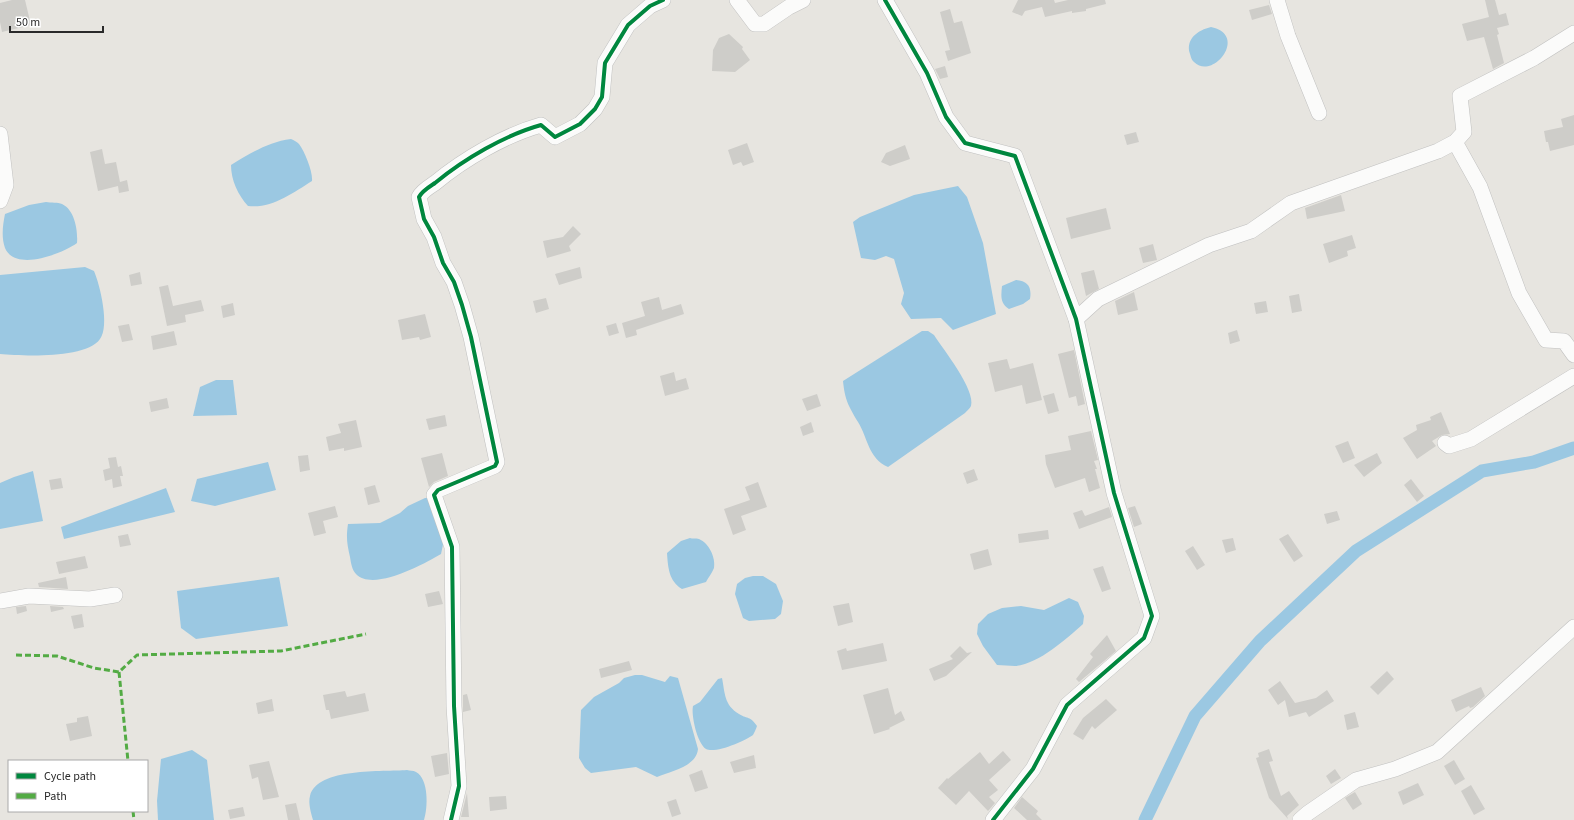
<svg xmlns="http://www.w3.org/2000/svg" width="1574" height="820" viewBox="0 0 1574 820" font-family="'Source Sans 3',sans-serif">
<style>
.water{fill:#9bc8e2}
.lines{fill:none;stroke-linecap:round;stroke-linejoin:round}
.canal{stroke:#9bc8e2;stroke-width:13}
.building{fill:#cecdc9}
.minor-casing{stroke:#c1c1c0;stroke-width:16}
.minor{stroke:#fbfbfa;stroke-width:15}
.quiet{stroke:#53ab44;stroke-width:3;stroke-dasharray:6 3;stroke-linecap:butt}
.cycleway-casing{stroke:#fff;stroke-width:6}
.cycleway{stroke:#00873e;stroke-width:4}
</style>
<rect width="100%" height="100%" fill="#e7e5e0"/>
<g class="water">
<path d="M 1211,27 C 1249,35 1213,81 1194,62 C 1191,59 1191,57 1190,54 C 1185,39 1198,30 1211,27 Z"/>
<path d="M 291,139 C 294,140 297,142 299,144 C 305,152 313,172 312,181 C 293,193 271,209 248,206 C 238,195 231,180 231,165 C 251,153 268,142 291,139 Z"/>
<polygon points="958,186 967,197 983,243 996,314 953,330 941,318 911,319 901,304 904,293 894,259 886,256 875,260 861,258 853,222 860,217 914,195"/>
<path d="M 46,202 C 51,203 58,202 62,204 C 75,210 78,231 77,243 C 62,254 15,272 5,248 C 1,237 3,224 5,214 L 29,205 Z"/>
<path d="M 85,267 L 94,271 C 100,285 110,326 100,339 C 86,359 23,356 0,354 L 0,275 Z"/>
<path d="M 1016,280 C 1028,281 1032,287 1030,299 L 1023,304 L 1009,309 C 1000,303 1001,296 1002,286 Z"/>
<path d="M 922,331 L 928,331 L 934,335 C 943,349 976,390 971,406 C 970,408 967,411 965,413 L 888,467 C 868,458 868,438 858,422 C 848,405 845,400 843,381 Z"/>
<polygon points="216,380 233,380 237,415 193,416 200,387"/>
<polygon points="268,462 276,490 215,506 191,501 197,479"/>
<polygon points="33,471 43,521 0,529 0,483 14,477"/>
<polygon points="166,488 175,512 64,539 61,527"/>
<path d="M 425,498 L 429,498 L 444,540 L 441,554 C 424,564 373,592 356,574 C 352,570 351,563 350,557 C 347,544 346,537 348,524 L 380,523 L 400,513 L 408,506 Z"/>
<path d="M 690,538 C 692,539 696,538 699,539 C 709,543 716,558 714,568 C 712,573 708,578 706,582 L 682,589 C 669,581 668,568 667,553 L 681,541 Z"/>
<polygon points="753,576 763,576 776,584 783,601 781,614 775,619 749,621 743,618 735,594 737,584 745,578"/>
<polygon points="279,577 288,626 196,639 181,628 177,591"/>
<path d="M 1069,598 L 1078,602 L 1084,616 L 1083,624 C 1066,639 1039,664 1015,666 C 1009,666 1003,665 997,665 L 983,646 L 977,634 L 978,624 L 988,614 L 1002,608 L 1021,606 L 1044,610 Z"/>
<path d="M 635,675 L 642,675 L 665,682 L 670,676 L 678,678 L 698,749 C 696,767 671,771 657,777 L 636,767 L 591,773 L 585,768 L 579,758 L 581,710 L 594,697 L 619,683 L 624,678 Z"/>
<path d="M 722,678 C 725,693 724,705 739,714 C 749,720 749,715 757,726 C 756,729 754,733 753,735 C 745,741 715,754 706,749 C 697,743 691,715 693,706 L 700,702 L 718,679 Z"/>
<polygon points="192,750 207,760 214,820 158,820 157,801 161,759"/>
<path d="M 407,770 C 410,771 413,770 416,772 C 429,779 428,808 424,820 L 313,820 C 311,813 308,803 310,796 C 317,767 384,772 407,770 Z"/>
</g>
<g class="lines">
<polyline class="canal" points="1145,820 1195,716 1260,641 1356,551 1482,471 1534,462 1574,448"/>
</g>
<g class="building">
<polygon points="12,0 25,0 31,25 2,32 0,22 0,3"/>
<polygon points="1018,0 1054,0 1055,3 1068,0 1105,0 1106,4 1086,9 1086,11 1072,13 1072,11 1045,17 1042,7 1025,11 1022,16 1012,12"/>
<polygon points="1485,0 1495,0 1499,15 1506,13 1509,25 1497,28 1499,34 1497,35 1504,63 1493,69 1484,37 1467,41 1462,24 1489,17"/>
<polygon points="1269,5 1272,14 1252,20 1249,10"/>
<polygon points="950,9 954,23 962,21 971,53 948,61 945,51 950,50 940,12"/>
<polygon points="729,34 743,47 742,49 750,60 735,72 712,71 713,50 719,38"/>
<polygon points="945,66 948,77 940,79 935,69"/>
<polygon points="1574,115 1574,145 1550,151 1548,142 1546,142 1544,131 1563,127 1561,119"/>
<polygon points="1136,132 1139,142 1127,145 1124,135"/>
<polygon points="747,143 754,162 743,166 741,162 733,165 728,150"/>
<polygon points="905,145 910,159 890,166 881,162 886,153"/>
<polygon points="102,149 105,164 116,162 120,182 127,180 129,191 119,193 118,186 98,191 90,152"/>
<polygon points="1341,195 1345,211 1307,219 1305,208"/>
<polygon points="1106,208 1111,229 1071,239 1066,218"/>
<polygon points="573,226 581,234 569,246 571,251 547,258 543,241 563,237"/>
<polygon points="1352,235 1356,248 1347,251 1348,256 1329,263 1323,244"/>
<polygon points="1153,244 1157,260 1143,263 1139,248"/>
<polygon points="580,267 582,278 559,285 555,274"/>
<polygon points="1094,270 1099,289 1086,296 1081,273"/>
<polygon points="140,272 142,284 131,286 129,275"/>
<polygon points="168,285 173,306 201,300 204,311 185,315 186,322 167,326 159,287"/>
<polygon points="1134,292 1138,310 1118,315 1115,301"/>
<polygon points="1299,294 1302,311 1292,313 1289,296"/>
<polygon points="659,297 662,310 681,304 684,314 636,330 637,335 626,338 622,323 645,316 641,302"/>
<polygon points="546,298 549,309 536,313 533,301"/>
<polygon points="1266,301 1268,312 1256,314 1254,303"/>
<polygon points="233,303 235,315 223,318 221,306"/>
<polygon points="425,314 431,337 420,340 419,337 402,340 398,320"/>
<polygon points="616,323 619,333 609,336 606,326"/>
<polygon points="129,324 133,340 122,342 118,326"/>
<polygon points="1237,330 1240,341 1230,344 1228,333"/>
<polygon points="174,331 177,345 153,350 151,336"/>
<polygon points="1074,350 1085,404 1078,406 1076,396 1069,398 1058,354"/>
<polygon points="1007,359 1010,369 1033,363 1042,400 1026,404 1022,385 995,392 988,363"/>
<polygon points="674,372 676,381 686,378 689,389 665,396 660,376"/>
<polygon points="1054,393 1059,411 1048,414 1043,396"/>
<polygon points="817,394 821,406 807,411 802,399"/>
<polygon points="167,398 169,408 151,412 149,402"/>
<polygon points="1441,412 1450,434 1442,435 1432,441 1436,446 1417,459 1403,438 1417,430 1416,425 1431,420 1430,417"/>
<polygon points="445,415 447,426 429,430 426,419"/>
<polygon points="356,420 362,447 344,451 344,448 329,451 326,437 341,433 338,424"/>
<polygon points="811,422 814,432 803,436 800,427"/>
<polygon points="1091,431 1098,460 1094,461 1097,469 1095,469 1100,488 1089,492 1085,478 1055,488 1046,464 1045,455 1071,450 1068,436"/>
<polygon points="1348,441 1355,458 1343,463 1335,446"/>
<polygon points="442,453 448,476 434,482 429,487 421,458"/>
<polygon points="1377,453 1382,463 1364,477 1354,465"/>
<polygon points="308,455 310,470 300,472 298,456"/>
<polygon points="116,457 118,467 121,466 123,476 120,476 122,486 113,488 112,479 105,481 103,470 110,468 108,458"/>
<polygon points="974,469 978,480 967,484 963,473"/>
<polygon points="61,478 63,488 51,490 49,480"/>
<polygon points="1411,479 1424,496 1417,502 1404,485"/>
<polygon points="758,482 767,507 741,516 746,530 733,535 724,509 750,500 745,487"/>
<polygon points="375,485 380,502 368,505 364,488"/>
<polygon points="335,506 338,517 323,521 326,533 314,536 308,513"/>
<polygon points="1135,506 1142,524 1134,527 1128,508"/>
<polygon points="1109,507 1112,517 1079,529 1073,513 1082,510 1085,516"/>
<polygon points="1337,511 1340,520 1327,524 1324,514"/>
<polygon points="1048,530 1049,539 1019,543 1018,534"/>
<polygon points="128,534 131,545 120,547 118,536"/>
<polygon points="1288,534 1303,556 1294,562 1279,539"/>
<polygon points="1233,538 1236,550 1226,553 1222,540"/>
<polygon points="1193,546 1205,565 1197,570 1185,551"/>
<polygon points="988,549 992,565 974,570 970,554"/>
<polygon points="85,556 88,568 59,574 56,562"/>
<polygon points="1103,566 1111,589 1102,592 1093,569"/>
<polygon points="66,577 68,589 39,587 38,583"/>
<polygon points="439,591 443,604 428,607 425,594"/>
<polygon points="849,603 853,622 838,626 833,606"/>
<polygon points="26,606 27,611 17,614 16,607"/>
<polygon points="50,606 63,607 64,609 51,612"/>
<polygon points="82,614 84,627 74,629 71,616"/>
<polygon points="1107,635 1116,651 1079,682 1076,679 1093,657 1090,654"/>
<polygon points="883,643 887,661 842,670 837,651 846,648 847,651"/>
<polygon points="960,646 967,653 972,652 946,676 934,681 929,669 953,659 950,656"/>
<polygon points="629,661 632,670 601,678 599,669"/>
<polygon points="1387,671 1394,679 1378,695 1370,687"/>
<polygon points="1280,681 1295,703 1316,698 1327,690 1334,701 1309,717 1306,712 1289,717 1285,700 1278,705 1268,690"/>
<polygon points="1481,687 1485,696 1473,707 1470,708 1469,706 1456,712 1451,700"/>
<polygon points="888,688 895,715 901,711 905,720 889,728 890,729 874,734 863,695"/>
<polygon points="345,691 347,697 365,693 369,711 331,719 329,710 326,710 323,695"/>
<polygon points="467,694 471,710 463,712 463,695"/>
<polygon points="272,699 274,711 258,714 256,703"/>
<polygon points="1106,699 1117,710 1095,729 1092,726 1083,740 1073,734 1083,718"/>
<polygon points="1355,712 1359,727 1347,730 1344,715"/>
<polygon points="88,716 92,736 70,741 66,724 77,722 77,718"/>
<polygon points="1269,749 1273,761 1269,762 1281,796 1289,791 1299,805 1287,816 1288,819 1269,798 1256,758 1259,757 1258,753"/>
<polygon points="1003,751 1011,760 989,780 998,790 989,797 995,803 988,811 969,791 956,805 938,788 947,778 948,779 980,752 989,764"/>
<polygon points="447,753 449,774 435,777 431,756"/>
<polygon points="754,755 756,768 734,773 730,762"/>
<polygon points="1454,760 1465,779 1455,785 1444,766"/>
<polygon points="269,761 279,797 263,800 258,777 252,779 249,765"/>
<polygon points="1335,769 1341,778 1331,784 1326,776"/>
<polygon points="702,770 708,788 695,792 689,775"/>
<polygon points="1418,783 1424,795 1403,805 1398,792"/>
<polygon points="1471,785 1485,809 1474,815 1461,791"/>
<polygon points="1355,792 1362,804 1353,810 1345,798"/>
<polygon points="467,793 469,817 461,817"/>
<polygon points="506,796 507,809 490,811 489,797"/>
<polygon points="1022,797 1038,811 1036,814 1042,820 1027,820 1014,808"/>
<polygon points="676,799 681,814 672,817 667,802"/>
<polygon points="296,803 300,820 288,820 285,805"/>
<polygon points="243,807 245,816 230,819 228,810"/>
</g>
<g class="lines">
<g class="minor-casing">
<g id="minor">
<polyline points="737,0 755,24 764,24 789,7 803,0"/>
<polyline points="885,0 927,73 946,117 965,143 1015,156 1076,319 1114,493 1152,616 1144,638 1067,705 1033,769 993,820"/>
<polyline points="1277,0 1288,36 1319,113"/>
<polyline points="0,134 6,185 0,201"/>
<polyline points="1455,142 1480,187 1519,293 1546,340 1564,341 1574,355"/>
<polyline points="1076,319 1098,299 1209,245 1251,231 1291,203 1438,151 1455,142 1464,132 1460,96 1534,58 1574,33"/>
<polyline points="1445,443 1449,446 1471,439 1574,376"/>
<polyline points="0,601 29,596 90,599 115,595"/>
<path d="M 451,820 L 459,786 L 454,706 L 452,547 L 434,495 L 438,490 L 495,466 L 497,462 L 471,337 L 462,305 L 454,282 L 443,263 L 434,237 L 424,219 L 419,197 C 422,191 429,187 435,183 C 464,159 505,135 541,125 L 555,137 L 580,124 L 595,109 L 602,97 L 605,63 L 628,25 L 650,6 L 663,0"/>
<polyline points="1300,820 1308,813 1356,780 1395,769 1437,752 1574,627"/>
</g>
</g>
<use href="#minor" class="minor"/>
<g class="quiet">
<polyline points="16,655 57,656 94,668 119,672 137,655 281,651 366,634"/>
<polyline points="119,672 128,761"/>
<polyline points="133,811 134,820"/>
</g>
<g class="cycleway-casing">
<g id="cycleway">
<polyline points="885,0 927,73 946,117 965,143 1015,156 1076,319 1114,493 1152,616 1144,638 1067,705 1033,769 993,820"/>
<path d="M 451,820 L 459,786 L 454,706 L 452,547 L 434,495 L 438,490 L 495,466 L 497,462 L 471,337 L 462,305 L 454,282 L 443,263 L 434,237 L 424,219 L 419,197 C 422,191 429,187 435,183 C 464,159 505,135 541,125 L 555,137 L 580,124 L 595,109 L 602,97 L 605,63 L 628,25 L 650,6 L 663,0"/>
</g>
</g>
<use href="#cycleway" class="cycleway"/>
</g>
<rect x="8" y="760" width="140" height="52" fill="#ffffff" stroke="#aaaaaa"/>
<rect x="16" y="773" width="20" height="6" fill="#00873e" stroke="#aaaaaa"/>
<text x="44" y="780" font-size="12" fill="#2a2a2a">Cycle path</text>
<rect x="16" y="793" width="20" height="6" fill="#53ab44" stroke="#aaaaaa"/>
<text x="44" y="800" font-size="12" fill="#2a2a2a">Path</text>
<path d="M10 26v6h93v-6" fill="none" stroke="#2a2a2a" stroke-width="2"/>
<text x="16" y="26" font-size="12" fill="#2a2a2a" stroke="#ffffff" stroke-width="3" paint-order="stroke">50 m</text>
</svg>
